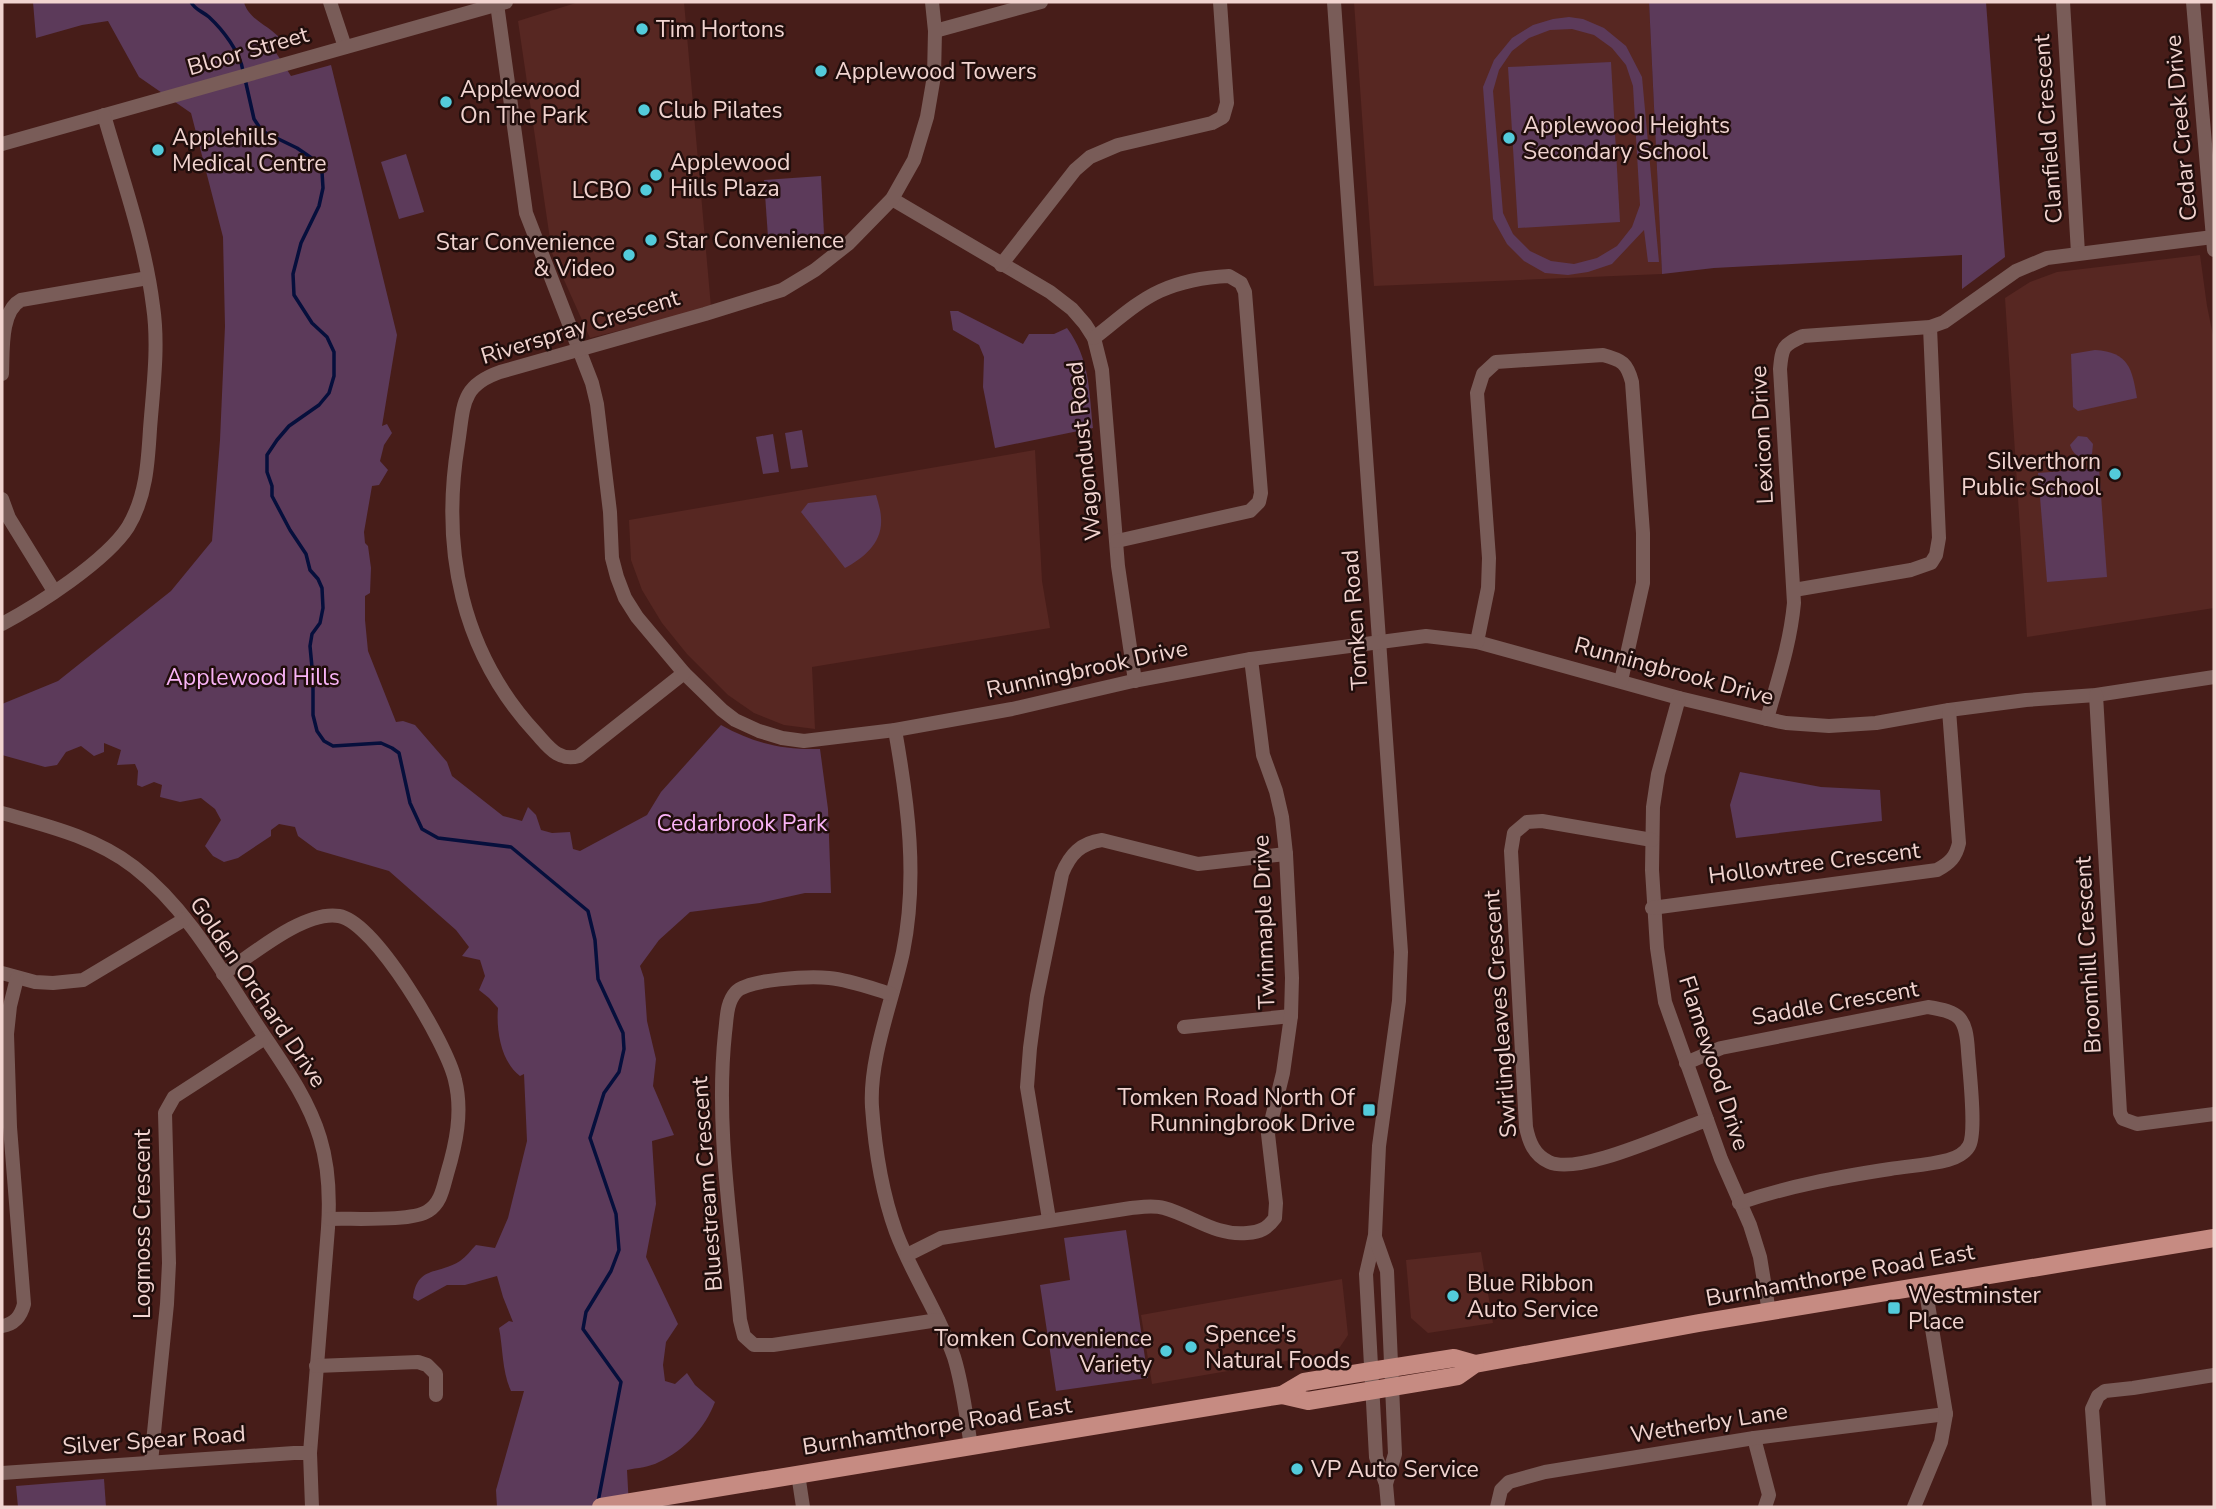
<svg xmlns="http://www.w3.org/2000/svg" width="2216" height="1509" viewBox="0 0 2216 1509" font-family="'Nunito Sans',sans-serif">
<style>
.built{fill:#572722}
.green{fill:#5c3a5a;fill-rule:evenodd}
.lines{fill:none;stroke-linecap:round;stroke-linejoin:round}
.stream{stroke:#060f3c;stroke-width:3.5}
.minor{stroke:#795c58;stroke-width:14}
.major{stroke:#c68b82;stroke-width:18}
.poi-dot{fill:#53cbdb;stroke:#210e0c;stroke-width:2.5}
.labels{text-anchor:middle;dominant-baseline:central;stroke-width:5;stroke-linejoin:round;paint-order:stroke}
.poi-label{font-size:23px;fill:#f1d4d0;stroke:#210e0c;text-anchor:start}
.street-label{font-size:23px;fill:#f1d4d0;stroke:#210e0c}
.park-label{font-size:23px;fill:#f9b3f6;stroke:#210e0c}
</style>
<rect width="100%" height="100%" fill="#471d19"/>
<g class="built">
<polygon points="579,2 684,2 711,307 590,338 552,253 518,21"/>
<polygon points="1354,2 1649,2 1662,274 1374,286"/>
<polygon points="2200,255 2207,306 2214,340 2214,608 2027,637 2005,298 2030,282 2057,272"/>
<polygon points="1035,450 1042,581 1050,628 812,667 815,729 784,725 754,713 728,695 687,654 662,623 642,590 631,560 629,520"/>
<polygon points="1481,1252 1493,1323 1428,1333 1411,1318 1406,1260"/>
<polygon points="1342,1279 1348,1335 1340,1347 1327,1354 1152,1384 1141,1315"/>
</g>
<g class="green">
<path d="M 33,2 L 244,2 C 248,19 268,25 280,38 L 269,42 L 291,76 L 331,65 L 397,335 L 382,426 L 387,424 L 392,433 L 384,445 L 380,461 L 388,470 L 379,485 L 372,486 L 364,532 L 365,543 L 368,546 L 371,568 L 370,593 L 365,596 L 365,620 L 368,651 L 396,722 L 403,721 L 415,725 L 447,762 L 452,776 L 503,816 L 522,821 L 528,807 L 536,815 L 541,830 L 552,833 L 570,832 L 573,849 L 580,851 L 647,815 L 661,792 L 721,725 C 753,743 783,750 820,749 L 828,809 L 831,893 L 805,893 L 760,903 L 690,912 L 659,940 L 640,966 L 644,978 L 647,1021 L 656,1059 L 653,1086 L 674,1135 L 652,1141 L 656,1204 L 646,1257 L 678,1324 L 666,1342 L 663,1365 L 665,1381 L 675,1384 L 687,1373 L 695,1385 L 715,1402 C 705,1428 685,1450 659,1462 C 650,1467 637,1468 627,1470 L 629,1507 L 497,1507 L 496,1490 L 524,1391 L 511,1391 C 502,1372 503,1348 499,1328 L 509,1321 L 513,1322 L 503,1297 L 497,1276 L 465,1285 L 447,1285 L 418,1301 L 413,1298 C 417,1265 439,1275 460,1261 C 466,1257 471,1250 476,1245 L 495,1248 L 508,1218 L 527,1141 L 524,1074 L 520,1076 C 501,1062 496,1030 498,1008 L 489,998 L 479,990 L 485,976 L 480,960 L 462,956 L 469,947 L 456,930 L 389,871 L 317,850 L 298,836 L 295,827 L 279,824 L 271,830 L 271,836 L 238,858 L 224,862 L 213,856 L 205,846 L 221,820 L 215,809 L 201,798 L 180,802 L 160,797 L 162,785 L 154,782 L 142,787 L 137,785 L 138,771 L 135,764 L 117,765 L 121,750 L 104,743 L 104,752 L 94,756 L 81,746 L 66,752 L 57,765 L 45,767 L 2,755 L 2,704 L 58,681 L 171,591 L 212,541 L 220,440 L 225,326 L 223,237 L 191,113 L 139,77 L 108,21 L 82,25 L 36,38 Z"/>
<polygon points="1649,2 1986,2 2005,257 1962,289 1962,255 1714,268 1662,274"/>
<path d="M 1569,17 L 1583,19 L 1604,28 L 1626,46 L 1642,77 L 1659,262 L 1648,262 L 1644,230 L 1612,264 L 1588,272 L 1568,275 L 1545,273 L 1524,261 L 1507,244 L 1493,219 L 1483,87 L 1494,60 L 1512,38 L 1533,25 L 1553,19 ZM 1572,29 L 1594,35 L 1612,48 L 1626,65 L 1633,86 L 1640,205 L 1632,227 L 1617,246 L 1597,258 L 1574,264 L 1551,261 L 1530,251 L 1513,234 L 1503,213 L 1493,91 L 1499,70 L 1512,51 L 1529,38 L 1550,30 Z"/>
<polygon points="1611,62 1620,222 1518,228 1508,67"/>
<polygon points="406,154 424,212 399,219 381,162"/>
<polygon points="821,176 824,234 768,237 764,180"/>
<path d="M 950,311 L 958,311 L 1023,344 L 1029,334 L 1054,334 L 1067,328 C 1090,359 1089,391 1093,428 L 995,448 L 983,387 L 984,357 L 979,345 L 953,330 Z"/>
<path d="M 2095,350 C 2129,352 2132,369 2137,398 L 2078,411 L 2073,407 L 2071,354 Z"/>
<polygon points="802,430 808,467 791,469 785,433"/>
<polygon points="773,434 779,472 763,474 756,437"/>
<path d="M 2078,436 L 2087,437 L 2093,444 L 2092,454 C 2082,460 2074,457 2070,445 Z"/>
<polygon points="2099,468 2107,577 2047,582 2038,473"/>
<path d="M 876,495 C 878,502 881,511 881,518 C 883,542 864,558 845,568 L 801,512 L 808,503 Z"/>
<polygon points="1740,772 1821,787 1880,790 1882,821 1736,838 1730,805"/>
<polygon points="1126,1230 1148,1378 1056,1391 1040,1285 1070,1280 1064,1238"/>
<polygon points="104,1479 106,1507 18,1507 16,1486"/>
</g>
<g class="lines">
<g class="stream">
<path d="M 191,2 C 195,10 202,11 209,17 C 223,30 240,52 243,71"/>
<polyline points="245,79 254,119 262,131 297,148 313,159 322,172 323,188 319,206 301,243 293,274 294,295 312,323 327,337 334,352 334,376 329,393 319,405 289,426 277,440 267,455 267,472 272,486 272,496 290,530 306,554 310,570 318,579 322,588 323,608 320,623 312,634 310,646 313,678 313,715 317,731 324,741 333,746 381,743 392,748 399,753 410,803 422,829 438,838 511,847 588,911 595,940 598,979 623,1033 624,1049 619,1072 604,1093 590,1138 616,1214 619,1250 611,1271 586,1312 583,1329 621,1382 598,1502"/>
</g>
<g class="minor">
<polyline points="330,2 345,47"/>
<polyline points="1334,2 1401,952 1399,1001 1379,1146 1375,1235 1366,1274 1376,1457 1386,1484 1388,1507"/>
<polyline points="2063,2 2078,253"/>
<polyline points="2193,2 2214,250"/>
<polyline points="497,4 526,213 592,383 597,404 610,512 612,558 617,577 625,598 637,617 684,673 722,710 735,720 759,731 782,738 804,741 895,730 1012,709 1133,681 1251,659 1426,636 1477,642 1679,698 1767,719 1786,723 1829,726 1876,723 1949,710 2026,700 2096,695 2214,677"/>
<polyline points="935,31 1041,2"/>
<polyline points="2,144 506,2"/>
<polyline points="892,199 1050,292 1072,309 1085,324 1094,338 1102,370 1118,566 1135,681"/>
<polyline points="1001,265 1075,170 1090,157 1118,145 1212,123 1223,117 1227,103 1220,2"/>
<path d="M 1094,338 C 1115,322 1136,302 1160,291 C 1180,282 1207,277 1229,276 L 1241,283 L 1245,292 L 1261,493 L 1259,502 L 1250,511 L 1117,541"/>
<path d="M 2,374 C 3,352 0,311 21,300 L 148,278"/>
<polyline points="2,499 9,518 54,591"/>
<polyline points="1794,590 1911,570 1931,563 1936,555 1939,538 1930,327"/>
<path d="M 2,624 C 38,605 106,561 128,527 C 146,497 148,463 150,429 C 153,389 159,346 153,306 C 145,241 122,178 104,115"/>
<path d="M 1477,642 L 1488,588 L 1489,558 L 1477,393 L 1483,374 L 1496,362 L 1603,355 C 1622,360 1627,363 1632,382 L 1643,533 L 1643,583 L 1621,681"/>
<path d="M 684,673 L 579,756 C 558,762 548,746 536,733 C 461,652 441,549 458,444 C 464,406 460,386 500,372 L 705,314 L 782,290 L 815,270 L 848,244 L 892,199 L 914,160 L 927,117 L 934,76 L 935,31 L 932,2"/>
<polyline points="2096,695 2120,1113 2123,1119 2137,1124 2214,1114"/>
<polyline points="1679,698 1658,774 1653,807 1652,870 1657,948 1665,1002 1721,1159 1750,1225 1760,1257 1769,1312"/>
<path d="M 1767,719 C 1778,679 1790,645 1794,603 L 1780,369 C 1782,347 1783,345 1803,336 L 1930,327 L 1944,322 L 2016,271 L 2047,258 L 2213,237"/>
<path d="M 895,730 C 908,803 918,878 903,952 C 893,999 869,1058 872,1107 C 875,1149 882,1193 896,1232 C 912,1275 939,1313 954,1357 C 963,1386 966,1416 971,1446"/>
<path d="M 2,813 C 48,826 95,837 134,867 C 186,907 220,968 255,1022 C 279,1059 307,1095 320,1138 C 329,1167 330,1198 328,1228 L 310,1453 L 312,1507"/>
<path d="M 1652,840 L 1542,821 L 1527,822 L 1514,833 L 1511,851 L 1526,1127 C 1529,1142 1534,1155 1549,1162 C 1580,1176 1673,1131 1707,1120"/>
<path d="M 1652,908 L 1937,870 C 1950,863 1956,857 1959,843 L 1949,710"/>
<polyline points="2,973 35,982 53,983 83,980 185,919"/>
<path d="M 223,974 C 252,955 304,910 339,916 C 375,922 447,1044 455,1080 C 463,1112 456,1144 447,1174 C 443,1188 441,1203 428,1211 C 412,1222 351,1218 329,1219"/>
<path d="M 891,994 C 871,988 850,980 829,978 C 810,976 748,979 736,992 C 726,1003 727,1019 725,1033 C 715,1128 732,1225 740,1320 L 744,1336 L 754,1345 L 773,1345 L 938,1320"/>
<polyline points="1184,1027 1291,1016"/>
<path d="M 1686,1063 L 1721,1048 L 1928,1007 C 1960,1012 1966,1017 1968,1051 C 1969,1069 1977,1132 1969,1146 C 1965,1153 1956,1158 1948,1160 C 1929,1165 1909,1166 1890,1169 C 1839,1177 1788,1186 1739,1203"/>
<path d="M 1049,1219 L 1027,1087 L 1030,1048 L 1037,996 L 1062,874 C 1070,854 1081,843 1102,840 L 1198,864 L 1286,854"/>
<polyline points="1375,1237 1387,1271 1392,1386 1395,1454 1386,1484"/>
<path d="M 907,1255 L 941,1238 L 1131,1208 C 1142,1207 1153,1205 1164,1208 C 1193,1216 1215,1236 1247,1233 C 1260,1232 1267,1229 1275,1218 L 1276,1203 L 1268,1134 L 1283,1073 L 1291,1016 L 1292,978 L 1290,933 L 1286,854 L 1282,817 L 1276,791 L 1263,755 L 1251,659"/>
<path d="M 2,1326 C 15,1324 21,1316 24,1304 L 10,1127 L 7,1034 L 10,1006 L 17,978"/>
<polyline points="316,1366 418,1362 427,1365 436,1374 436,1395"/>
<polyline points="1754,1438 1769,1495 1765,1507"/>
<polyline points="151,1462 167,1304 169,1263 165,1113 174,1097 265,1038"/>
<polyline points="2,1473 294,1453 310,1453"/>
<polyline points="798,1474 803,1507"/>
<polyline points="1497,1507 1501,1490 1509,1482 1545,1472 1754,1438 1946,1414"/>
<polyline points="1914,1507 1941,1442 1946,1414 1925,1286"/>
<polyline points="2099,1507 2092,1409 2098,1396 2105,1391 2133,1388 2214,1375"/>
</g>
<g class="major">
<polyline points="1282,1395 1308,1401 1458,1376 1475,1364 1699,1323 2214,1238"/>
<polyline points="601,1507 1282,1395 1304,1382 1371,1371 1454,1358 1475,1364"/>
</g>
</g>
<g class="poi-dot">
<circle cx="642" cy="29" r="7"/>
<circle cx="821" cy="71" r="7"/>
<circle cx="446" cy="102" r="7"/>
<circle cx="644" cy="110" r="7"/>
<circle cx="1509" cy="138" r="7"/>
<circle cx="158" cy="150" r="7"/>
<circle cx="656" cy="175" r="7"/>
<circle cx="646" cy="190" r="7"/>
<circle cx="651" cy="240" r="7"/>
<circle cx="629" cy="255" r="7"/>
<circle cx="2115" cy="474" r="7"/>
<rect x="1362" y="1103" width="14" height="14" rx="3.5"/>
<circle cx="1453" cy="1296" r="7"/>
<rect x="1887" y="1301" width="14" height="14" rx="3.5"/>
<circle cx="1191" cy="1347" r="7"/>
<circle cx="1166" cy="1351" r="7"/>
<circle cx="1297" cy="1469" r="7"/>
</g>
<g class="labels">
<g class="poi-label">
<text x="656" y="29">Tim Hortons</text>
<text x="835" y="71">Applewood Towers</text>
<text x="460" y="89">Applewood<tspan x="460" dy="26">On The Park</tspan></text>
<text x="658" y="110">Club Pilates</text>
<text x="1523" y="125">Applewood Heights<tspan x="1523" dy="26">Secondary School</tspan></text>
<text x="172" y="137">Applehills<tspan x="172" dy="26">Medical Centre</tspan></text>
<text x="670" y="162">Applewood<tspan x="670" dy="26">Hills Plaza</tspan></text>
<text x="632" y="190" text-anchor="end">LCBO</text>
<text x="665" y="240">Star Convenience</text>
<text x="615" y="242" text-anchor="end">Star Convenience<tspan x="615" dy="26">&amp; Video</tspan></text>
<text x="2101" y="461" text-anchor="end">Silverthorn<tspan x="2101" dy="26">Public School</tspan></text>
<text x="1355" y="1097" text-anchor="end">Tomken Road North Of<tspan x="1355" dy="26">Runningbrook Drive</tspan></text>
<text x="1467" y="1283">Blue Ribbon<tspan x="1467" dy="26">Auto Service</tspan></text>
<text x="1908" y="1295">Westminster<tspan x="1908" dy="26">Place</tspan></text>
<text x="1205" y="1334">Spence's<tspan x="1205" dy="26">Natural Foods</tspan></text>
<text x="1152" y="1338" text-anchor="end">Tomken Convenience<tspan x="1152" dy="26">Variety</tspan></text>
<text x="1311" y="1469">VP Auto Service</text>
</g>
<g class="street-label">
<text transform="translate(248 51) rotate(-16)">Bloor Street</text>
<text transform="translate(2181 128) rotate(-95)">Cedar Creek Drive</text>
<text transform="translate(2048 129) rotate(-94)">Clanfield Crescent</text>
<text transform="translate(580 327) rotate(-17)">Riverspray Crescent</text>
<text transform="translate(1762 435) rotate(-93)">Lexicon Drive</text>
<text transform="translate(1084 451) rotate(-96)">Wagondust Road</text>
<text transform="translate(1355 620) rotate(-94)">Tomken Road</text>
<text transform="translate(1087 669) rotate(-12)">Runningbrook Drive</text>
<text transform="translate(1674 671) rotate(15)">Runningbrook Drive</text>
<text transform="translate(1814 863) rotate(-7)">Hollowtree Crescent</text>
<text transform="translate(1264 922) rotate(-92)">Twinmaple Drive</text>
<text transform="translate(2088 955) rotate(-93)">Broomhill Crescent</text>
<text transform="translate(258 992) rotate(56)">Golden Orchard Drive</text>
<text transform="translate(1835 1003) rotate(-10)">Saddle Crescent</text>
<text transform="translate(1500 1014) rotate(-94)">Swirlingleaves Crescent</text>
<text transform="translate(1714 1063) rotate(72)">Flamewood Drive</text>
<text transform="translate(707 1184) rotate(-94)">Bluestream Crescent</text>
<text transform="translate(142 1224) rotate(-90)">Logmoss Crescent</text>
<text transform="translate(1840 1275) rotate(-10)">Burnhamthorpe Road East</text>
<text transform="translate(1709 1423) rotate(-9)">Wetherby Lane</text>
<text transform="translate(937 1426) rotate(-9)">Burnhamthorpe Road East</text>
<text transform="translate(154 1440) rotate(-4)">Silver Spear Road</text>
</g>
<g class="park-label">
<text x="253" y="677">Applewood Hills</text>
<text x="742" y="823">Cedarbrook Park</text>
</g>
</g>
<rect width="2216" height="1509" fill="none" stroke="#f1d4d0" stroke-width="7"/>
</svg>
